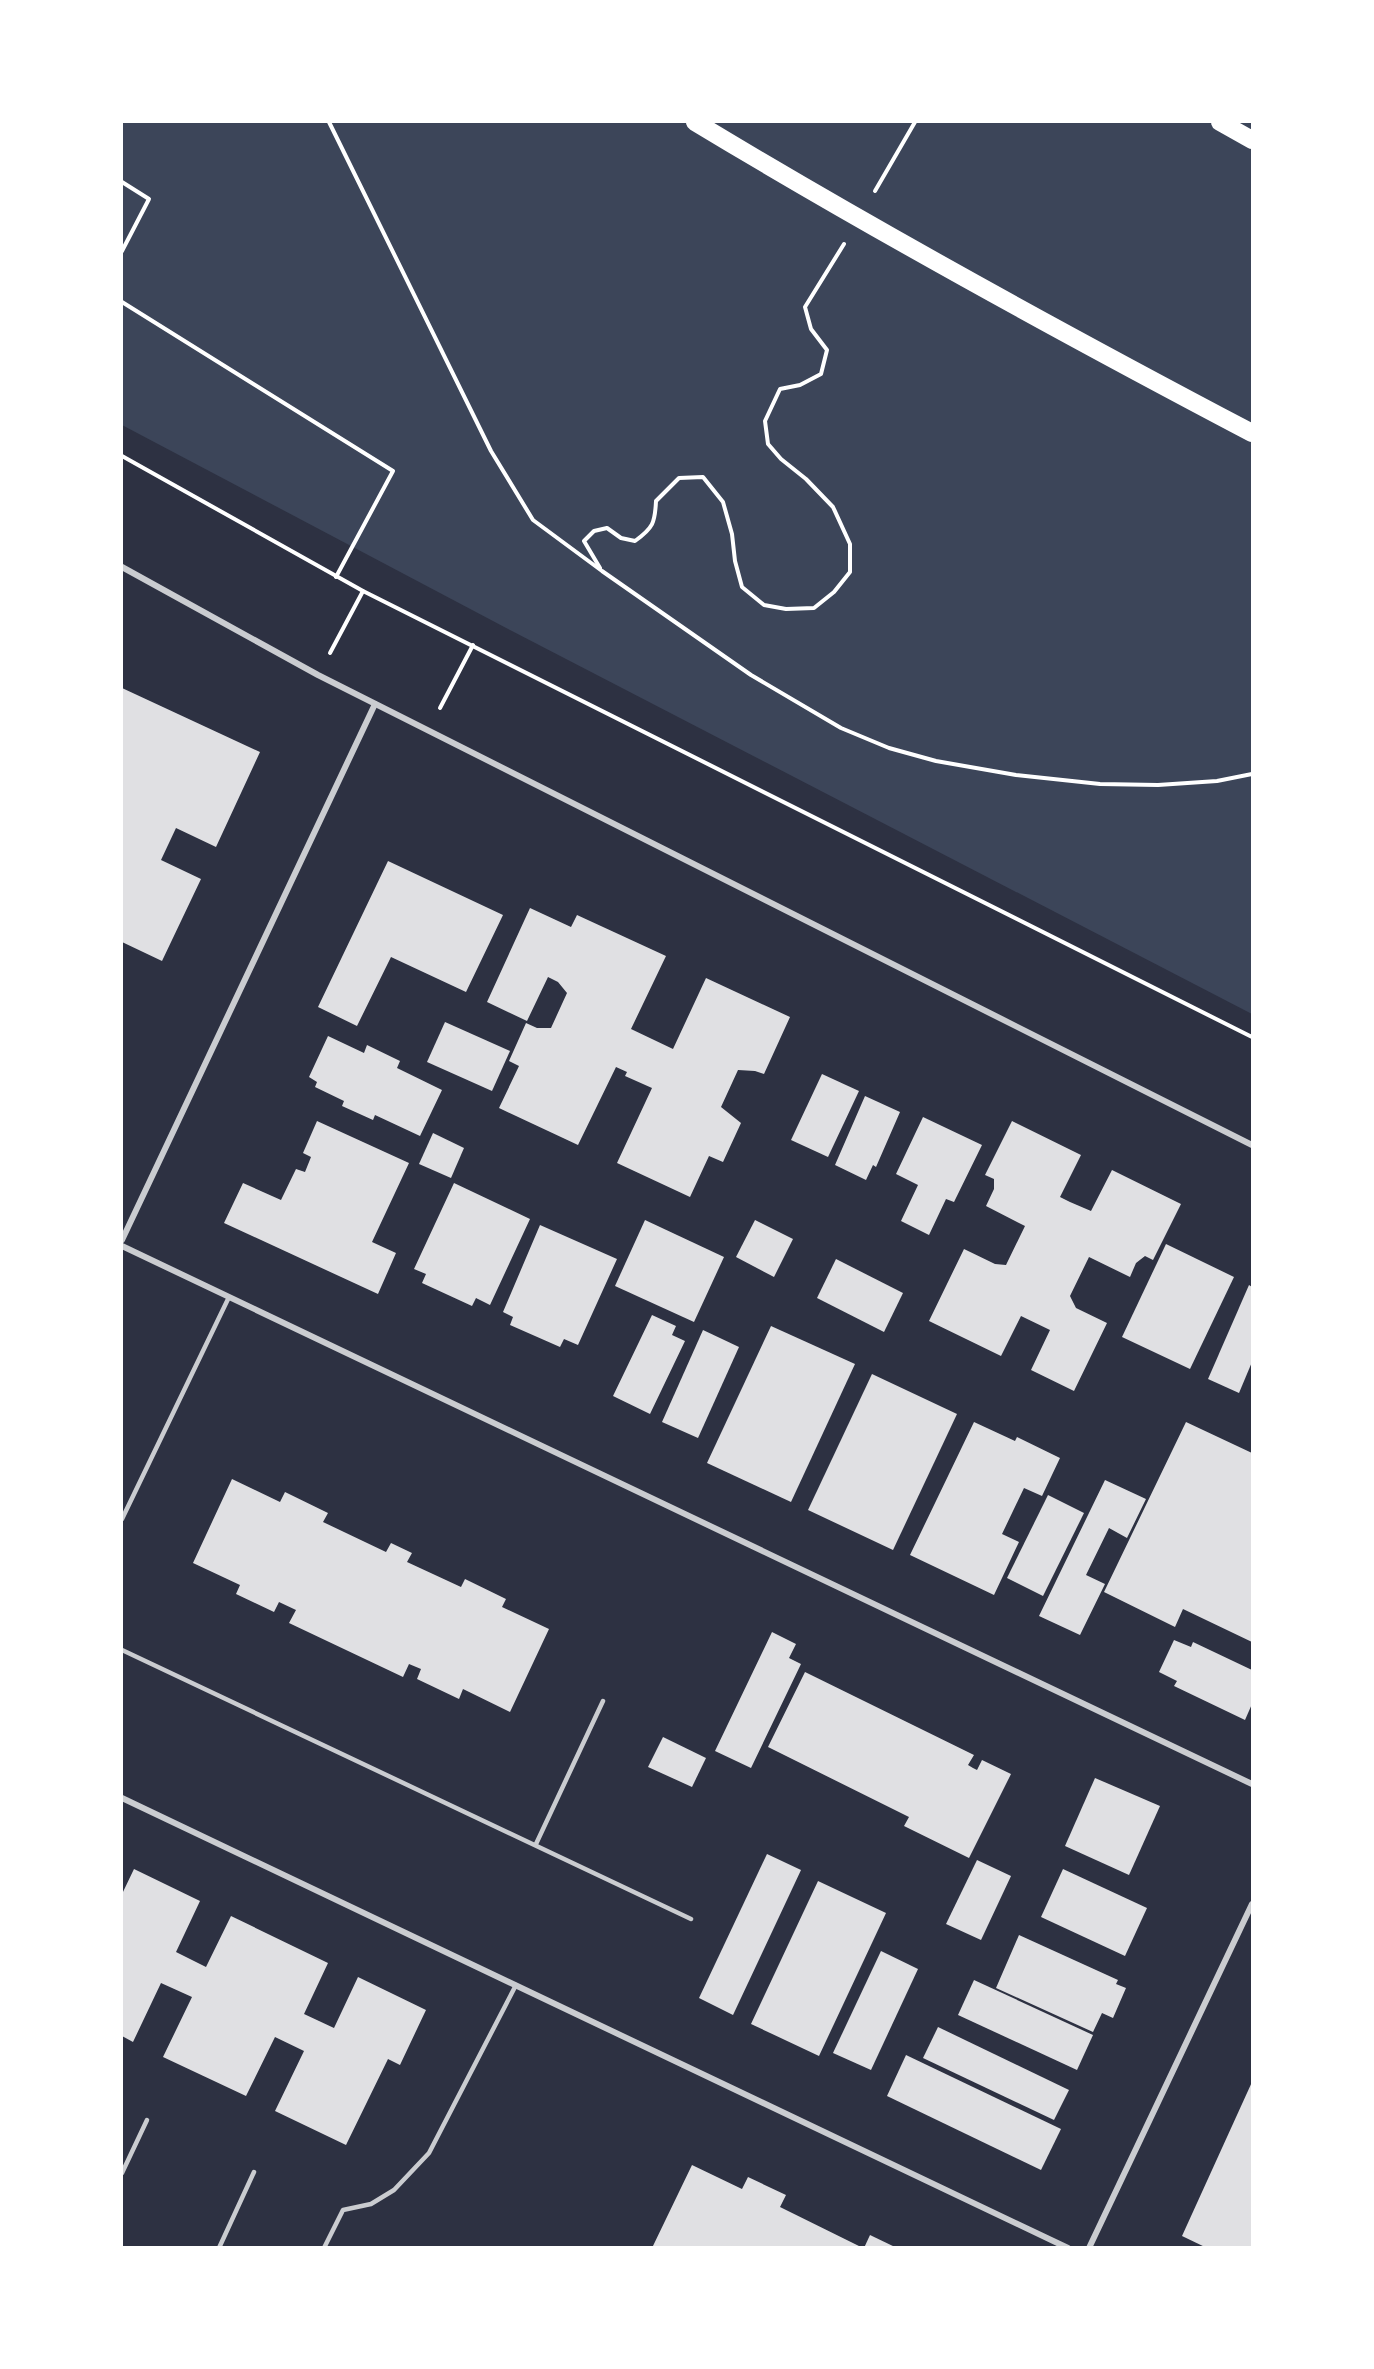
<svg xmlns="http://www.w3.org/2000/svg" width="1374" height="2369" viewBox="0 0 1374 2369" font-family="Rubik,sans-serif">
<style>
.green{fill:#3c4559}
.building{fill:#e0e0e3}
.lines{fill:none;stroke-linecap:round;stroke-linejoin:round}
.path{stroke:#fff;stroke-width:4}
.service{stroke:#caccd0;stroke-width:4.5}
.minor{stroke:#caccd0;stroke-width:6}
.motorway{stroke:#fff;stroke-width:18}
</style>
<rect width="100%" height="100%" fill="#2d3142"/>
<polygon class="green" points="122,122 1252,122 1252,1014 512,631 122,425"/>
<g class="building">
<polygon points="122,688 260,752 216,847 176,828 161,860 201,879 162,961 122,942"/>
<polygon points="388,861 503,915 466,992 391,957 357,1026 318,1007"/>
<polygon points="530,908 571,927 577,915 666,956 631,1029 673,1049 706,978 790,1017 764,1074 755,1071 738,1070 721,1107 741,1123 723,1162 709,1156 690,1197 617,1163 652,1088 625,1076 627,1072 616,1067 578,1145 499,1108 519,1066 509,1061 526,1023 537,1028 551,1028 567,993 558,982 548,977 527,1021 487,1002"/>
<polygon points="445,1022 510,1051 492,1091 427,1062"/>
<polygon points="328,1036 364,1053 367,1045 400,1061 397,1068 442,1090 420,1136 375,1115 373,1120 342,1106 344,1101 315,1087 317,1082 309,1077"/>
<polygon points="822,1074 859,1091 828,1157 791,1140"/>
<polygon points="865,1096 900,1112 876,1167 873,1165 866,1180 835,1165"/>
<polygon points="923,1117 982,1145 954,1202 946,1199 929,1235 901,1221 918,1185 896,1174"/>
<polygon points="317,1121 409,1163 372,1242 396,1253 378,1294 224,1223 243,1183 281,1200 296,1169 305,1172 311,1157 303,1153"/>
<polygon points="1012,1121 1081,1155 1060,1197 1070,1202 1091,1211 1112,1170 1181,1204 1153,1260 1145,1256 1136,1263 1130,1277 1089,1257 1070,1296 1076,1308 1107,1323 1074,1391 1031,1370 1050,1330 1021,1316 1001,1356 929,1321 964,1249 995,1264 1006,1265 1025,1226 986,1206 994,1189 994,1179 985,1175"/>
<polygon points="433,1133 464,1148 451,1178 419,1164"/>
<polygon points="454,1183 530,1219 490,1305 476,1298 472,1306 422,1283 426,1274 414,1269"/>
<polygon points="645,1220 724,1257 694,1322 615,1286"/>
<polygon points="755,1220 793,1239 774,1277 736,1257"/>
<polygon points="540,1225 617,1259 578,1345 564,1339 560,1347 510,1325 513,1317 503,1312"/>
<polygon points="1166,1244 1234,1277 1190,1369 1122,1337"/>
<polygon points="836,1259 903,1293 884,1332 817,1298"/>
<polygon points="1249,1285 1252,1287 1252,1362 1239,1393 1208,1379"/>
<polygon points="652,1315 676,1326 672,1335 685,1341 650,1414 613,1396"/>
<polygon points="771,1326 855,1364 791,1502 707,1463"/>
<polygon points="703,1330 739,1347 698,1438 662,1422"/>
<polygon points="872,1374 957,1414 893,1550 808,1510"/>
<polygon points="974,1422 1015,1441 1017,1437 1060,1458 1042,1496 1024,1488 1002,1534 1019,1542 994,1595 910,1555"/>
<polygon points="1186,1422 1252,1453 1252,1642 1183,1609 1175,1627 1104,1592"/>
<polygon points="232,1479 280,1502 285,1492 328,1513 323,1522 386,1552 391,1543 412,1553 407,1562 461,1587 465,1579 506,1599 502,1607 549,1629 510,1712 463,1689 459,1699 417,1679 421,1669 409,1664 403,1677 289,1623 296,1610 279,1602 274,1612 236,1594 240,1585 193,1563"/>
<polygon points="1105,1480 1146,1499 1127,1538 1109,1528 1086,1575 1105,1584 1080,1635 1039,1616"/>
<polygon points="1048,1495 1084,1513 1043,1596 1007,1578"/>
<polygon points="772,1632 796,1644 789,1658 801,1664 751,1768 715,1751"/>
<polygon points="1174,1640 1191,1647 1193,1642 1252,1670 1252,1704 1245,1720 1174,1686 1177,1681 1159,1672"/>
<polygon points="805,1672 974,1755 968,1765 973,1768 977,1770 982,1760 1011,1774 969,1858 904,1826 909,1817 768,1747"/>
<polygon points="663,1737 706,1758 692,1787 648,1767"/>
<polygon points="1095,1778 1160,1806 1129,1875 1065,1846"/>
<polygon points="767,1854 801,1870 733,2015 699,1998"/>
<polygon points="977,1860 1011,1876 981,1940 946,1924"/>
<polygon points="134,1869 200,1901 176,1952 206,1967 231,1916 328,1963 304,2014 334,2028 358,1977 426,2010 400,2065 388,2059 346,2145 275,2111 304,2051 275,2037 246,2096 163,2057 192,1997 161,1983 133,2042 122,2036 122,1894"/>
<polygon points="1063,1869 1147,1908 1125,1956 1041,1917"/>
<polygon points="818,1881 886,1913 819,2056 751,2024"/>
<polygon points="1019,1935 1118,1980 1116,1984 1126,1988 1113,2018 1102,2013 1093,2032 996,1988"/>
<polygon points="881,1951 918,1969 871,2070 833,2053"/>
<polygon points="974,1980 1093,2035 1077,2070 958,2015"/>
<polygon points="938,2027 1069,2090 1054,2120 923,2058"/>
<polygon points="906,2055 1061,2129 1041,2170 887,2096"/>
<polygon points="1252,2082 1252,2248 1207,2248 1182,2236"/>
<polygon points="692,2165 742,2189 748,2177 786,2195 780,2207 863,2248 652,2248"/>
<polygon points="870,2235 897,2248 864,2248"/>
</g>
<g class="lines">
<g class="path">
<polyline points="329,122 491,451 533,520 602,571 751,675 841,728 889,748 936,761 1016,775 1100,784 1158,785 1217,781 1252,774"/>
<polyline points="122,182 149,199 122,251"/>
<polyline points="875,191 915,122"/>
<polyline points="122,302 393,471 336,577"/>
<polyline points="122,456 363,591 1252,1037"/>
<path d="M 600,568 L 584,541 L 594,531 L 607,528 L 621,538 L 635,541 C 653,528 655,523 656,501 L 679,478 L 703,477 L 723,502 L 732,534 L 735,561 L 742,587 L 764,605 L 786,609 L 814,608 L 834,592 L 850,572 L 850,544 L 833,507 L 806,479 L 781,459 L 768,444 L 765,421 L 780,389 L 800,385 L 821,374 L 827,350 L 811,329 L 805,307 L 844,244"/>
<polyline points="330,653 363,591"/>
<polyline points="440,708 473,645"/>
</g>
<g class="service">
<polyline points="122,1519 229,1297"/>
<polyline points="122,1650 691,1919"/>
<polyline points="536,1844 603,1701"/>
<polyline points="122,2173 147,2120"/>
<polyline points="219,2248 254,2172"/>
<polyline points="324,2248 343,2210 371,2204 394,2190 429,2153 516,1985"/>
</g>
<g class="minor">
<polyline points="122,567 318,675 1252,1145"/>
<polyline points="122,1240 375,704"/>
<polyline points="122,1246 1252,1784"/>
<polyline points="122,1798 1068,2248"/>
<polyline points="1089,2248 1252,1904"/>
</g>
<g class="motorway">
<path d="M 695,122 C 877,232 1064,334 1252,433"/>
<polyline points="1220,122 1252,140"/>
</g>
</g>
<rect width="1374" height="2369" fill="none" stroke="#ffffff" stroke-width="246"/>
</svg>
